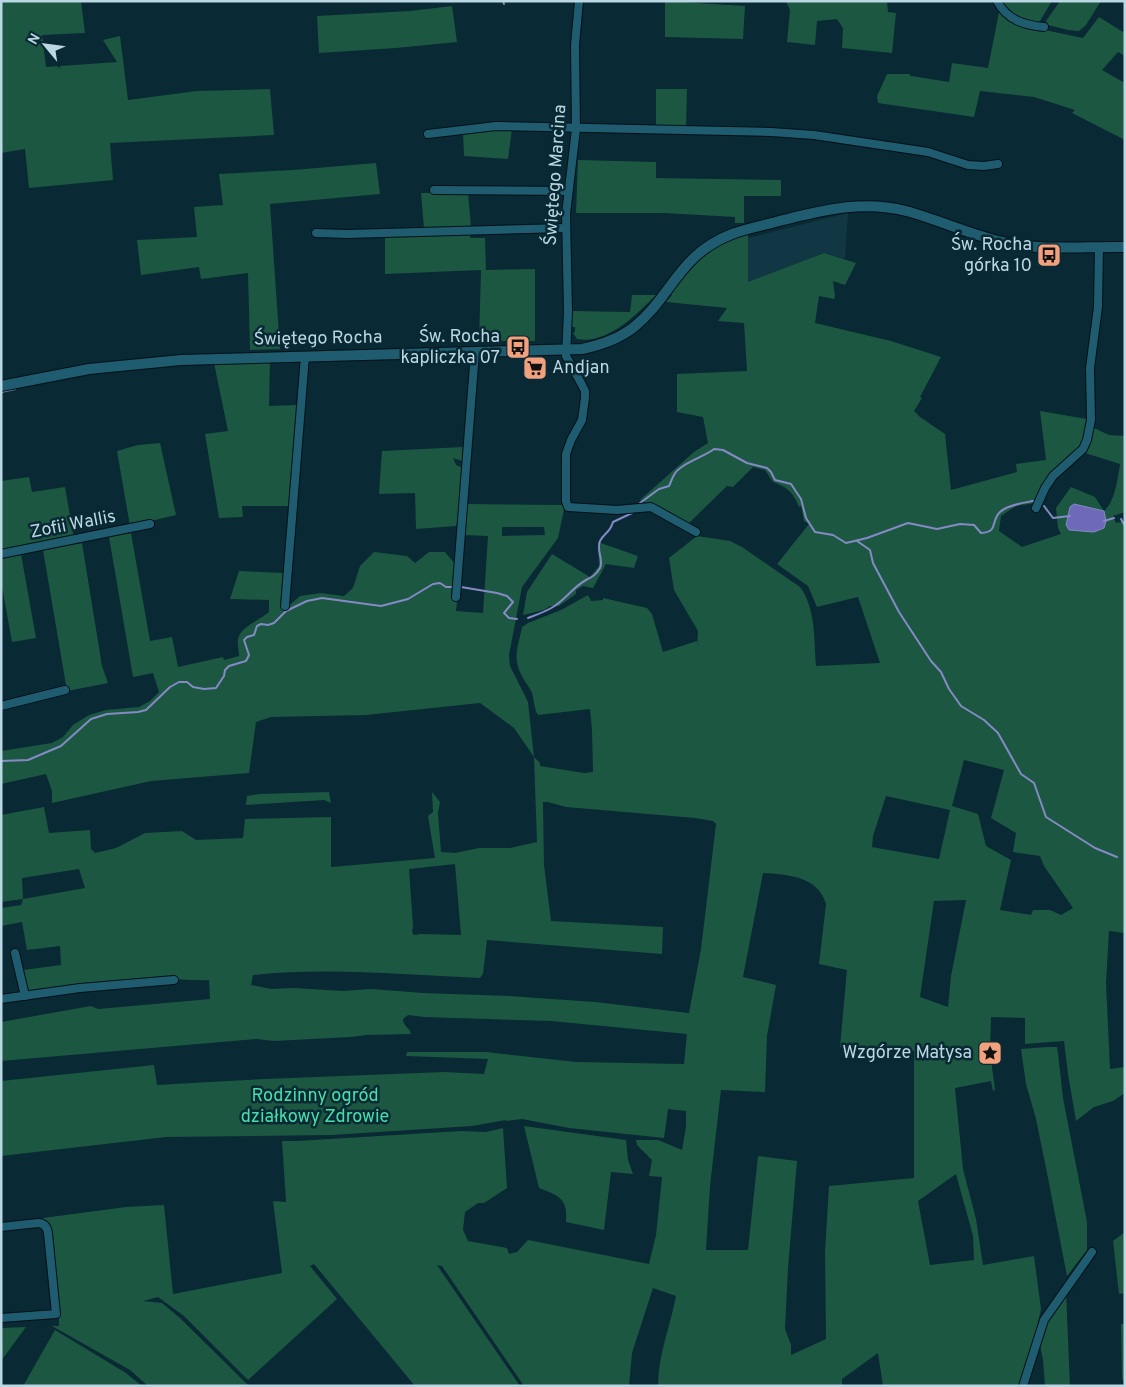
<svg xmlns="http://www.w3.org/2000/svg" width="1126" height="1387" viewBox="0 0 1126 1387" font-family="Overpass,sans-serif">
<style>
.built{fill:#113744}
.green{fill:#1c5741;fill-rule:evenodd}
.water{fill:#6e69b9;stroke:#858ac6}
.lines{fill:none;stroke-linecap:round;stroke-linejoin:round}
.stream{stroke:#858ac6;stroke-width:2}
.minor-casing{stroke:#011117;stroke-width:10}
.tertiary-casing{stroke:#011117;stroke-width:12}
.minor{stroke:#1f5c70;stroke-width:8}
.tertiary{stroke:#1f5c70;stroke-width:10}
.labels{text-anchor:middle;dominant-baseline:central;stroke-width:5;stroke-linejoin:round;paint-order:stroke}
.street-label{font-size:18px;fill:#bad7e3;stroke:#092934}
.poi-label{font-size:18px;fill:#bad7e3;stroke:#092934;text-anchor:end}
.park-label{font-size:18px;fill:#46e0a7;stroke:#092934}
</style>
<rect width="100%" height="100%" fill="#092934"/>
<polygon class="built" points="848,213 845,259 823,253 748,283 748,238"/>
<g class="green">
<polygon points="1,1 81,1 85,33 42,35 46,67 117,62 103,40 120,36 128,100 197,91 270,89 274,135 110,143 113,180 29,188 25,149 1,153"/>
<polygon points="665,1 745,6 743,39 665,37"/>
<polygon points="786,1 887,1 888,12 896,13 892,53 842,48 843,28 837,19 817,21 815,45 787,42 790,10"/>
<polygon points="1001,1 1052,1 1040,21 1036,23 1010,15"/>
<polygon points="1060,1 1101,1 1086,25 1079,31 1068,30 1048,25 1046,21"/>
<polygon points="452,6 457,42 396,48 319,53 317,16 410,11"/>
<polygon points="999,12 1016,24 1083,38 1099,17 1123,32 1125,30 1125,56 1118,52 1102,70 1125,83 1125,140 1072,113 1075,110 1034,97 980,91 974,117 878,103 877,96 887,74 909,74 911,76 949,82 952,63 988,68"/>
<polygon points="656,89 687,89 686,129 656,128"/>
<polygon points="512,129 508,159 464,156 463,131"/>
<polygon points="578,160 656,162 656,178 781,180 781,196 744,196 744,223 735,223 735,217 664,213 576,213"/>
<polygon points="376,163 380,194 270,204 280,349 250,350 248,273 201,279 199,267 141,275 137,240 197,237 194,207 223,205 219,174 293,170"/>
<polygon points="421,193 468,193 471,227 424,228"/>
<path d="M 748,233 L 748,282 L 824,253 L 856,263 L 845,285 L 833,281 L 835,296 L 834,299 L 819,296 L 815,323 L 891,341 L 941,357 L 920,397 L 922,398 L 914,411 L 920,417 L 945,434 L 951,490 L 1017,472 L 1016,464 L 1046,460 L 1040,411 L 1087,419 L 1083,445 L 1035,503 L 1016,506 L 1001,516 L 999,531 L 1022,547 L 1061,534 L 1058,528 L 1056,508 L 1071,487 L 1095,497 L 1104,511 C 1115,502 1118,477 1120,464 L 1085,453 L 1089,447 L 1094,428 L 1109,435 L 1125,436 L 1125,512 L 1113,516 L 1116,523 L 1125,521 L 1125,933 L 1109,931 L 1106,983 L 1110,1069 L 1125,1067 L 1125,1093 L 1113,1101 L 1094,1107 L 1076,1121 L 1068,1074 L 1064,1041 L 1025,1044 L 1025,1018 L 991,1017 L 990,1052 L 995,1090 L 993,1091 L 991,1081 L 955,1088 L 963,1169 L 976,1219 L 983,1265 L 1034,1256 L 1041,1309 L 1035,1336 L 1019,1386 L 883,1386 L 878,1353 L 842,1379 L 842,1386 L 658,1386 C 658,1355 670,1327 676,1296 L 653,1288 L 632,1353 L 629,1386 L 524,1386 L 442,1266 L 437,1265 L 520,1386 L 415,1386 L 314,1264 L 310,1266 L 337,1299 L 248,1380 L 184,1316 L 158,1297 L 143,1301 L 162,1303 L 180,1318 L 249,1386 L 148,1386 L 130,1370 L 52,1326 L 59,1326 L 59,1310 L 51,1227 L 43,1218 L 126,1207 L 164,1205 L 173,1294 L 282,1273 L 273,1201 L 286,1202 L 282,1141 L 297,1141 L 461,1131 L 486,1132 L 503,1128 L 507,1188 L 484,1203 L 478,1203 L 465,1212 L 463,1230 L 468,1241 L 507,1248 L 509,1254 L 517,1252 L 528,1240 L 649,1264 L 656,1235 L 662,1177 L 649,1176 L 652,1160 L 637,1145 L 636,1140 L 658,1140 L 682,1150 L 686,1127 L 686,1111 L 668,1109 L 664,1138 L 569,1128 L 522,1119 L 506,1121 L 506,1120 L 472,1126 L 332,1135 L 166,1137 L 1,1156 L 1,1081 L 154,1065 L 157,1085 L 265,1079 L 444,1072 L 484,1074 L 488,1059 L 406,1056 L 407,1052 L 486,1052 L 576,1062 L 684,1064 L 687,1034 L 551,1021 L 424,1017 L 408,1015 L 403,1019 C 403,1026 410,1028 411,1034 L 367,1035 L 350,1037 L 274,1041 L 257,1039 L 1,1061 L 1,1022 L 91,1006 L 98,1009 L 210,999 L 209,980 C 190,981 171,978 151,979 C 109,980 69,986 28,993 L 23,970 L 61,965 L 60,946 L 27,950 L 22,922 L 1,926 L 1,908 L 21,905 L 23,899 L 1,902 L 1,815 L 44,807 L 49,833 L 90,830 L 91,849 L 95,853 L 116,848 L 145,833 L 182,831 L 196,840 L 243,838 L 245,819 L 331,817 L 331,867 L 435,858 L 428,816 L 433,812 L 432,792 L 440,802 L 438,813 L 441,852 L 455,853 L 479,848 L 510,848 L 537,842 L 534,757 L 514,728 L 480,703 L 366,715 L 271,717 L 256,722 L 249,773 L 151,781 L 52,803 L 52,791 L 46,774 L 1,784 L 1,751 L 52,743 L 63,737 L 73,725 L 89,715 L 106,710 L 139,707 L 150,701 L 159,692 L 153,673 L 133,677 L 109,537 L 131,533 L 150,641 L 172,637 L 178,667 L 223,657 L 224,660 L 239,656 C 239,651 237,644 238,639 C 240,627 260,620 269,612 L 269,600 L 230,599 L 239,571 L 284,573 L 284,610 L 300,596 L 321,593 L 344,596 L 353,588 L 360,566 L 374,552 L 407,556 L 415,563 L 429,552 L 445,552 L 455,564 L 451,598 L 457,602 L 456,611 L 483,613 L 488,536 L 463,535 L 465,504 L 565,505 L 558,538 L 522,587 L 509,655 L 510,666 L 528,702 L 534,757 L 540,763 L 540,766 L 584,773 L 593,772 L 592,730 L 590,709 L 538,715 C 534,709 534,700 532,693 C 529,686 525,682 522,676 C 512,657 518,648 522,627 L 528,623 L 561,610 L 588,595 L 591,601 L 603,600 L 603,598 L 647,608 L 652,614 L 663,652 L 697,641 L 697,648 L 698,631 L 674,590 L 669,558 L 697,536 L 730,541 L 742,547 L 800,587 C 816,608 814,641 816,666 L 880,663 L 858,597 L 817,607 L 808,586 L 777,564 L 809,524 L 804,521 L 801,506 L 799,507 C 793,492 787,487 773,482 L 765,470 L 753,467 L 733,487 L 727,486 L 688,524 L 644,504 L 645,502 L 640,500 L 694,452 L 708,443 L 703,417 L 677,412 L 677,374 L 747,371 L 744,323 L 718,321 L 727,308 L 666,302 L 672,295 L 670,293 C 690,262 713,246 748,233 ZM 502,527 L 544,527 L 545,535 L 502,536 ZM 964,760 L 1004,770 L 991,818 L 1016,833 L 1013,852 L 1040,856 L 1044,866 L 1073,908 L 1061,915 L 1050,910 L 1033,910 L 1031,915 L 1000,910 L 1011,860 L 986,846 L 978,814 L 952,806 ZM 886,796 L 950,810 L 939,859 L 872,847 L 873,836 ZM 543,802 L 548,802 L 566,807 L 695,818 L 713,821 L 716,824 L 701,949 L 689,1013 L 595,1002 L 509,996 L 423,993 L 371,989 L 343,991 L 294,988 L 271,989 L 251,985 L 253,975 C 329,967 405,975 480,978 L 483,974 L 487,940 L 662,954 L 663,927 L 551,921 L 544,865 ZM 455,864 L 461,935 L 421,934 L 414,935 L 412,932 L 413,926 L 409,869 ZM 79,869 L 85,888 L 23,899 L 22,878 ZM 763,873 C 787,874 819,877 826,904 L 819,964 L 847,970 L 840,1047 L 914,1051 L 914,1178 L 829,1186 L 825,1251 L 826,1339 L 791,1355 L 791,1345 L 785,1329 L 788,1268 L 797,1161 L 758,1156 L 748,1250 L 706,1250 L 710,1186 L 721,1090 L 765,1092 L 767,1036 L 776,985 L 743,977 ZM 966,900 L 951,976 L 948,1007 L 920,997 L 934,901 ZM 956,1174 L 973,1236 L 974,1260 L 930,1265 L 918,1201 Z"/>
<polygon points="470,234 470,238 485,238 486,270 535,269 535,341 479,341 481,270 385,274 385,235"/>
<path d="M 632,295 L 656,295 C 637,314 607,345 577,339 L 573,333 L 575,332 L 575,327 L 572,327 L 572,311 L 630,312 Z"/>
<polygon points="270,362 269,406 298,405 290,506 242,506 243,517 219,518 205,434 228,431 214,363"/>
<polygon points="160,443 176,515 130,526 117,451 138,445"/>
<polygon points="463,447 462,461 453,458 456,465 463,468 459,524 456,526 416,529 415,493 379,494 382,451"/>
<polygon points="29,477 32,492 65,487 74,538 1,550 1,481"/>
<polygon points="598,542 638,556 634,568 606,564 593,588 583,586 576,590 576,594 559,606 550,606 544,610 523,615 527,592 552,554 590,577 599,566"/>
<polygon points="82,543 102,666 108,683 67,691 43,550"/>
<polygon points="21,554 36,638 12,642 1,581 1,556"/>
<polygon points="329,792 331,803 324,800 246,805 247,796 259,794"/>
<polygon points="1048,1047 1057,1047 1058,1053 1063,1098 1087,1222 1087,1250 1067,1276 1047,1173 1036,1119 1026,1084 1021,1049"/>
<path d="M 524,1126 L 626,1140 L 628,1160 L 633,1174 L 611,1172 L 604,1230 L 566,1222 C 568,1198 559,1196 539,1188 Z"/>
<polygon points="1125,1232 1125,1293 1119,1294 1113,1241"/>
<polygon points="1066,1291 1070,1386 1045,1386 1043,1360 1040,1345 1044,1328"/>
<polygon points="1121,1324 1125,1324 1125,1386 1122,1378"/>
<polygon points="26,1327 1,1361 1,1328"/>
<polygon points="55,1330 126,1373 142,1386 23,1386"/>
</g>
<polygon class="water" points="1074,504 1104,511 1106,521 1104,528 1094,532 1069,530 1066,525 1070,507"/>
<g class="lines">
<g class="stream">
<polyline points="503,1 504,4"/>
<polyline points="1,392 15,389"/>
<path d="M 640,503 L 659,489 L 669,486 C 671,482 672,478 674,475 C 679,464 704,457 714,449 L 723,450 L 747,463 L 767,468 L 771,472 L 775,480 L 791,484 L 801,499 L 806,518 L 815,532 L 833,535 L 846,543 L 867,538 L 908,523 L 937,529 L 960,524 L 974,525 L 981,533 C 999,532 990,522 1000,512 C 1007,505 1023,503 1033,501"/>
<polyline points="1044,506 1053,518 1070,516"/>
<polyline points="1121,519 1125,526"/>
<polyline points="1104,521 1114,518"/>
<polyline points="857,541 870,550 873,563 899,612 931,661 941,672 949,689 961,706 984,720 998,733 1021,774 1034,783 1046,817 1095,848 1117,857"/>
<polyline points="461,587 497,593 507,596 513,602 504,613 509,618 517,619"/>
<path d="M 528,618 C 536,615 545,612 553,607 C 565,600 573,587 586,580 C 592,577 596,575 600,568 C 604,560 596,550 600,541 C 604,533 610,533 613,522 L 632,513"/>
<polyline points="1,761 28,760 61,746 91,719 107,714 138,712 146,710 170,687 179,682 187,682 193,687 204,689 216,688 224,676 225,670 229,666 246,661 249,655 244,640 247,637 254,635 257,626 261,624 268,625 274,623 286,611 307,601 322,598 381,606 408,599 433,584 440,583 446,587 454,587"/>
</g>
<g class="minor-casing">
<g id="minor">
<polyline points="579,1 575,45 576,129 566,214 568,311 566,356 582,385 585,391 585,398 582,420 571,440 566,454 566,501 568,507 617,510 651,507 696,532"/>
<path d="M 997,1 C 1007,20 1024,25 1044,27"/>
<polyline points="428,134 496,126 771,132 814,135 928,152 968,165 984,166 998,164"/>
<polyline points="434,190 568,191"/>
<polyline points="316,233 347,234 566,228"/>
<polyline points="1036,508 1045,488 1053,476 1083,449 1087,440 1091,420 1090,368 1098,307 1099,247"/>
<polyline points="1,554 150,524"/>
<polyline points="456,597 475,352"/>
<polyline points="285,606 305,356"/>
<polyline points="1,706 65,690"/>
<polyline points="15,953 25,996"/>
<polyline points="1,999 80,988 174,980"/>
<path d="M 1,1227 L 38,1223 C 44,1223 47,1227 48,1233 L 56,1314 L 1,1318"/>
<polyline points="1023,1386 1044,1320 1092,1252"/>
</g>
</g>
<g class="tertiary-casing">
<path id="tertiary" d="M 1,386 L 89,369 L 181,360 L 582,349 C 601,345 619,339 634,327 C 673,295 678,255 732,234 C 748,228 766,225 783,220 C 825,210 863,200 906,211 C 940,220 973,236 1007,243 C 1044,251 1087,246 1125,247"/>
</g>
<use href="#minor" class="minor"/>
<use href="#tertiary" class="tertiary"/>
</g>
<defs>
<g id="bus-square" transform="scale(1.25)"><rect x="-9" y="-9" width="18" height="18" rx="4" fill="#f2a17e" stroke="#092934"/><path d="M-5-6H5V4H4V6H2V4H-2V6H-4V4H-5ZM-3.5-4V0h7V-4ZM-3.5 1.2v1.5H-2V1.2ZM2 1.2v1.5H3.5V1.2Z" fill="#111"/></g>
<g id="supermarket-square" transform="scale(1.25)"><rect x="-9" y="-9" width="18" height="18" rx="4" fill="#f2a17e" stroke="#092934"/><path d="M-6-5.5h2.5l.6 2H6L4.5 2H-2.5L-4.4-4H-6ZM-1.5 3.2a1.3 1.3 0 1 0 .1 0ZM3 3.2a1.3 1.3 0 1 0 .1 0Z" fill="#111"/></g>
<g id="sight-square" transform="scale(1.25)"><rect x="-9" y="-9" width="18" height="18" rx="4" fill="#f2a17e" stroke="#092934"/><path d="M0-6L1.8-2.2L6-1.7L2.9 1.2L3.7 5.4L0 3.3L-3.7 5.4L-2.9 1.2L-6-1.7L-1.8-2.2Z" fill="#111"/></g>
</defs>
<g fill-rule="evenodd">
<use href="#bus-square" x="1049" y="255"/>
<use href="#bus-square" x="518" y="347"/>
<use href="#supermarket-square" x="535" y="368"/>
<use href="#sight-square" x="990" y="1053"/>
</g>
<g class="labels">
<g class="street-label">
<text transform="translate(556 175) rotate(-86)">Świętego Marcina</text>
<text transform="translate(318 339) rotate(-1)">Świętego Rocha</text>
<text transform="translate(73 525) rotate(-11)">Zofii Wallis</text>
</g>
<g class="poi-label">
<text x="1032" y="245">Św. Rocha<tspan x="1032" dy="21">górka 10</tspan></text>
<text x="500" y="337">Św. Rocha<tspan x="500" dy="21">kapliczka 07</tspan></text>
<text x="552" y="368" text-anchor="start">Andjan</text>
<text x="972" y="1053">Wzgórze Matysa</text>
</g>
<g class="park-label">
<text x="315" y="1096">Rodzinny ogród<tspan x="315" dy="21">działkowy Zdrowie</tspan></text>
</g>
</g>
<rect width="1126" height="1387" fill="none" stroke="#bad7e3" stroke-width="5"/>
<g transform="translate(45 45) rotate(299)" stroke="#092934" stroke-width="4" paint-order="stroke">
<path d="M0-4L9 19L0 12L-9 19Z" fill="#bad7e3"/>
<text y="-8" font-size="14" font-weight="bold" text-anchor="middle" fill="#bad7e3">N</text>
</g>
</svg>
